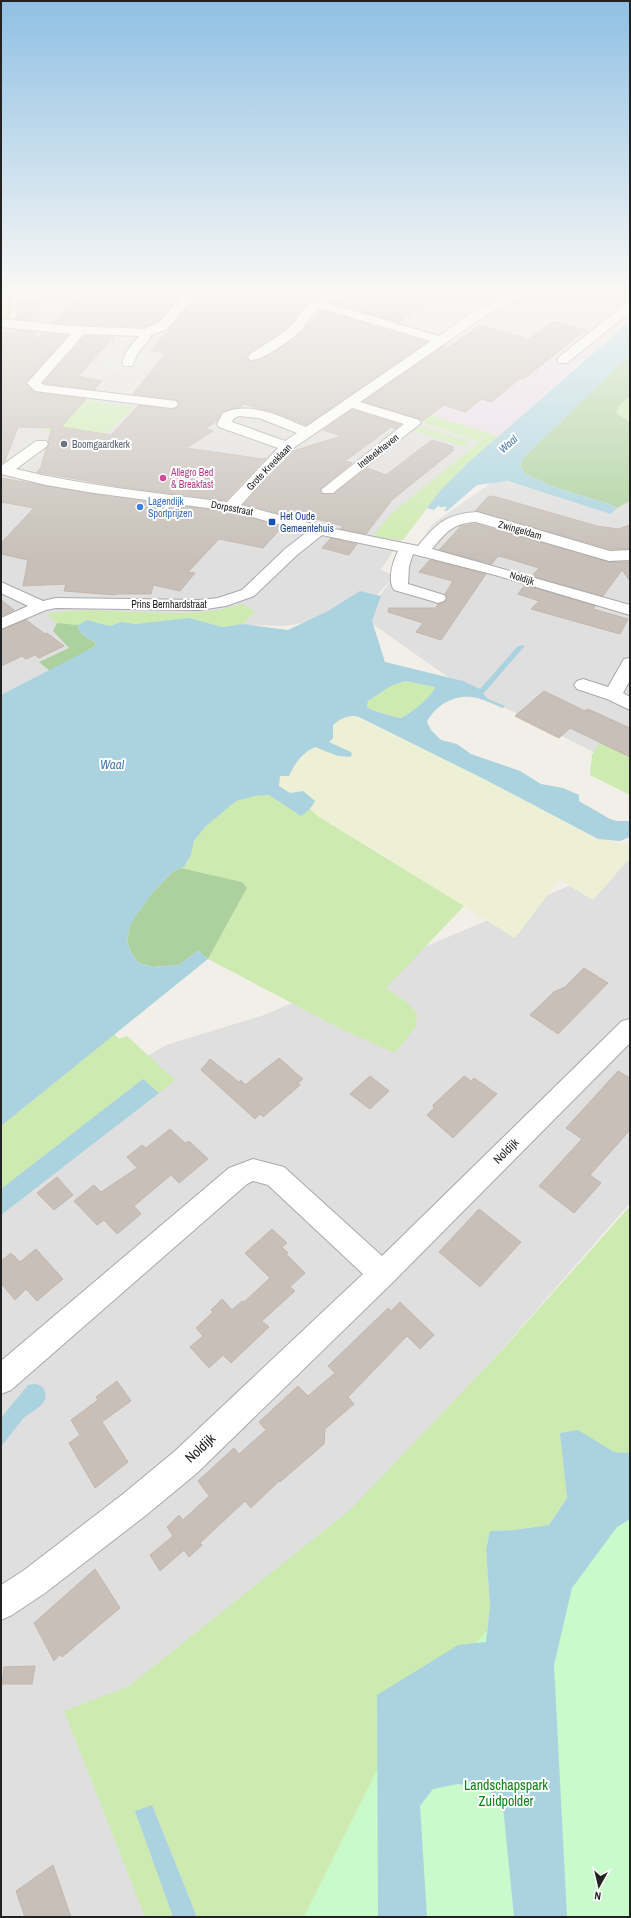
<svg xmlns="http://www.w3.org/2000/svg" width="631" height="1918" viewBox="0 0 631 1918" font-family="'Archivo Narrow',sans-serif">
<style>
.residential{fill:#e0dfdf}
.industrial{fill:#ebdbe8}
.farmland{fill:#eef0d5}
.grass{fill:#cdebb0}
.forest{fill:#add19e}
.park{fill:#c8facc}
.parking{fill:#e2e2e2}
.water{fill:#aad3df;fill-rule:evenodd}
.building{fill:#c7bfb8;stroke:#c4b6ab}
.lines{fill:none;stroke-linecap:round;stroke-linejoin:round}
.minor-casing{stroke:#a9a9a9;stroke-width:2}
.major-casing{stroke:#a06b00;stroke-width:2}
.minor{fill:#fff;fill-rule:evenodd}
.major{fill:#fcd6a4;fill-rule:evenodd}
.worship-dot{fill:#6b7280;stroke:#fff;stroke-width:1.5}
.hotel-dot{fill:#d1479c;stroke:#fff;stroke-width:1.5}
.shop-dot{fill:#3f7fe0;stroke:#fff;stroke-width:1.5}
.transit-dot{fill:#1a4fb4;stroke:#fff;stroke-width:1.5}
.labels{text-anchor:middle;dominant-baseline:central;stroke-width:4;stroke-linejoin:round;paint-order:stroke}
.far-worship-label{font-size:10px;fill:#5b616d;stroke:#fff;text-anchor:start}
.far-street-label{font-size:10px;fill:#222;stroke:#fff}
.far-hotel-label{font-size:10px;fill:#b23c85;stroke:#fff;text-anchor:start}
.far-shop-label{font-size:10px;fill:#366cbe;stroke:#fff;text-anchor:start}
.far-transit-label{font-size:10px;fill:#164399;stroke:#fff;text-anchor:start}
.far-water-label{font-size:11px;font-style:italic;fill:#4a7aab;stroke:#fff}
.street-label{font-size:12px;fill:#222;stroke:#fff}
.water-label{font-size:13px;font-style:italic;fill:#4a7aab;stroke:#fff}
.near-street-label{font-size:14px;fill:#222;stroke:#fff}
.near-park-label{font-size:14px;fill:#0c8416;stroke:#fff}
</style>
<rect width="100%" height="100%" fill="#f2efe9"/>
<g class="residential">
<polygon points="1,292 338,292 316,306 291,331 362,405 479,442 393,551 381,570 395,576 416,551 432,524 497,479 606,510 630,499 630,770 459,685 363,617 394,577 360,613 285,626 70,621 85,655 1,696"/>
<polygon points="630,860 630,1203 287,1595 189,1917 1,1917 1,1144 166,1045 264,1015"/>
</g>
<polygon class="industrial" points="338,292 630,292 630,318 499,436 360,392 337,408 229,373 291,331 316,306"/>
<polygon class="farmland" points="354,715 486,780 598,839 630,845 630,858 593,900 559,880 515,938 319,817 310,809 315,801 303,792 290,793 279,786 280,776 289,776 294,766 305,752 316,747 338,756 351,752 329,742 333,738 333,725 341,718"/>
<g class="grass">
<polygon points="630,396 630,422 615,413 621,404"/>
<polygon points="374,397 499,436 439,492 403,540 373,536 392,513 479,442 363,404"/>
<polygon points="75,399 134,407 106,434 60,427 52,433 43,431 49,427"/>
<polygon points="419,426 470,442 464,447 413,431"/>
<path d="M 243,604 L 255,612 L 243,624 L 222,627 L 189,618 L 164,622 L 136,624 L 121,622 L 110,626 L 87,620 L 78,625 L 57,623 L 46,614 C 111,603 179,624 243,604 Z"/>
<path d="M 405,681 L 436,687 C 433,696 410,714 401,718 C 394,717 372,711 367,707 L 368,701 L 391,686 Z"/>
<polygon points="630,727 630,795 590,775 592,755 597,746"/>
<path d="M 269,795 L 301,815 L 310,809 L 319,817 L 464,906 L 386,988 L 408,1003 L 417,1014 L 416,1026 L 395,1053 L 341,1029 L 208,959 L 247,888 L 242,882 L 181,868 C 191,864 190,850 194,842 C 198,832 226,806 236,801 C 245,796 259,796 269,795 Z"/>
<polygon points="114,1034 119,1039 127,1036 175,1080 159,1093 143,1079 1,1189 1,1126"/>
<polygon points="630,1206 630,1453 614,1452 594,1440 561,1433 567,1498 549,1525 513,1530 490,1531 486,1549 490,1606 486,1642 378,1917 197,1917 152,1805 135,1811 173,1917 145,1917 64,1711 129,1686 351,1509 503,1349"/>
</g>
<g class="forest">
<polygon points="630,354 630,396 621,404 616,413 630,422 630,501 617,508 609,504 554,487 525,474 520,465 523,458"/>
<path d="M 57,623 L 78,625 C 79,635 87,638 95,642 L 96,646 L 50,671 L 39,662 L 69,648 L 53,631 Z"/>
<polygon points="181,868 242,882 247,888 208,959 198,951 179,965 153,967 139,963 131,953 127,941 130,924 151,894 173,871"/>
</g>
<polygon class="park" points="630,1495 630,1917 304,1917 399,1726 545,1568"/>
<g class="parking">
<polygon points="128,351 148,354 145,358 154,359 143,371 135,370 131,374 108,371 111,367 103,366 114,354 124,355"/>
<polygon points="37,435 46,452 24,473 1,468 1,456"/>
</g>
<g class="water">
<polygon points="630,321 630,354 523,458 520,465 525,474 554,487 609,504 617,508 611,514 507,481 477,485 447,511 444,511 447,507 439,507 439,505 434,510 427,508 439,492 470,461"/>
<path d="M 360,591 L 381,596 L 372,621 L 385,662 L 463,681 L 480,689 L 518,646 L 523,645 L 524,647 L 483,694 L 488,699 L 505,706 L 503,708 C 493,704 481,698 471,697 C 453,695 435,706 427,722 L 431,730 L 441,740 L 457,744 L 471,754 L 520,771 L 541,784 L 563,788 L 579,795 L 579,801 L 610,819 L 617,821 L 630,821 L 630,837 L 620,841 L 598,839 L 486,780 L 359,717 C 349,714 340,719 333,725 L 333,738 L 329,742 L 351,752 L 352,755 L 350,757 L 338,756 L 315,747 C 302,753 295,763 289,776 L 280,776 L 279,786 L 290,793 L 303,791 L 315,801 L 310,809 L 301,816 L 269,795 L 255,796 L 236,801 L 206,826 L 194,841 L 191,855 L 184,867 L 173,871 L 151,894 L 130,925 L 127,941 L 131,953 L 139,963 L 153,967 L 179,965 L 198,951 L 208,959 L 1,1126 L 1,695 L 96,646 L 95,642 C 87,638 79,635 78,625 L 87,620 L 110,626 L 121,622 L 136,624 L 189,618 L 222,627 L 243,624 L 288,630 L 328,611 ZM 405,681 L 435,687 C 433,696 410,714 401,718 C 394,717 372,711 367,707 L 368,701 L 391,686 Z"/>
<polygon points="143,1079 159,1093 1,1215 1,1189"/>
<path d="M 33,1384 C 39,1384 43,1386 45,1392 C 49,1406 30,1411 23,1419 C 15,1428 8,1438 1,1447 L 1,1418 L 28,1385 Z"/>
<polygon points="578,1430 614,1452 630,1453 630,1519 617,1527 572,1588 554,1665 567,1917 514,1917 503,1806 488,1789 458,1784 433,1789 420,1806 427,1917 378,1917 377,1695 458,1645 486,1642 490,1606 486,1549 490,1531 513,1530 549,1525 567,1498 560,1433"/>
<polygon points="152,1805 197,1917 173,1917 135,1811"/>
</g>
<g class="building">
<polygon points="81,292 104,295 104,292 184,292 158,322 144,327 52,323"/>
<polygon points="200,292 329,292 304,306 292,323 282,332 249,353 247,358 250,362 262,359 286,344 303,330 320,310 427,342 307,425 276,413 244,404 238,408 223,412 217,421 206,428 213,431 186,448 263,459 266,458 226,500 121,487 37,472 41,467 46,449 49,445 48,442 52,428 18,427 5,461 1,464 1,332 15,333 15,330 36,332 34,341 42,333 68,335 26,383 35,392 86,399 61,427 111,435 139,405 171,409 176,408 179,405 176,400 133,394 166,353 151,351"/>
<polygon points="345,292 445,292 398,322 331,302"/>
<polygon points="39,300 39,305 41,304 38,321 16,319 18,301"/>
<polygon points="553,321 586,330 524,379 521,378 491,402 482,399 465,412 444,405 422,421 419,419 363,401 443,346 448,348 480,325 529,339"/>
<polygon points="85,336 114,337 78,376 102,381 94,390 43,383"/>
<polygon points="352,410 401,425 396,429 391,427 345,461 352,463 320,489 323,494 334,494 367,468 386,475 432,440 454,447 451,449 454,450 392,500 366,534 340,529 343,526 295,513 292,517 244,504 293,451 342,436 323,430"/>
<polygon points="1,478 94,494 230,512 282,527 263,548 219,539 188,572 195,573 180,591 153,585 151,594 116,594 116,595 64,591 66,584 23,586 28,560 1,554 1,543 34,508 1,502"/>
<polygon points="493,496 597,526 618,529 630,525 630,549 610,549 475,511 488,497"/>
<polygon points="476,524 609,562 630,562 630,581 622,570 603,596 532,576 539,568 503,557 498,556 492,564 439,550 461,526"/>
<polygon points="331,538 357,544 349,555 322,548"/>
<polygon points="430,560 486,574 441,640 416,632 423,623 388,612 389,608 436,608 438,604 445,602 447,597 445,594 453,581 419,572"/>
<polygon points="525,585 595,606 593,609 628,619 620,634 531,609 539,601 518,594"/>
<polygon points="1,600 14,610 1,616"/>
<polygon points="26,620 45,634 47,633 64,646 39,658 35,655 26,659 22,656 1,666 1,630"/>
<polygon points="544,691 585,711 588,709 630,728 630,757 570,728 559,738 515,716"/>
<polygon points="584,968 608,983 558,1034 530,1015 554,992 565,987"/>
<polygon points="279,1058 303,1079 298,1083 300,1085 263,1117 260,1114 255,1119 201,1070 210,1059 239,1082 241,1080 245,1085"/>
<polygon points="618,1071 630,1078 630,1130 590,1175 601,1183 574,1213 539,1186 582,1139 566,1128"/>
<polygon points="370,1076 389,1091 370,1109 350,1094"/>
<polygon points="464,1076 471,1081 474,1078 477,1080 497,1094 453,1138 427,1115 434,1108 433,1105"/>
<polygon points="170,1129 185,1143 189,1141 208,1159 179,1183 171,1175 134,1206 141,1214 117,1234 104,1220 97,1225 74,1201 94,1185 101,1192 137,1168 127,1157 142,1145 146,1148"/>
<polygon points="57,1177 73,1195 54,1210 37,1193"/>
<polygon points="479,1209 521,1242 480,1287 439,1252"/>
<polygon points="272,1229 287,1243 282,1247 288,1253 286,1254 305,1273 290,1287 295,1291 262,1321 269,1327 231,1363 223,1355 209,1368 190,1347 203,1336 196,1328 213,1312 211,1310 222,1299 232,1310 242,1301 244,1302 270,1278 245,1253"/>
<polygon points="36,1249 63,1279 37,1301 26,1289 15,1300 1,1283 1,1261 11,1253 20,1262"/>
<polygon points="400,1302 434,1335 420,1349 407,1336 348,1397 354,1404 325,1429 324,1444 280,1482 279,1481 251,1508 245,1501 200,1543 202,1545 189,1557 184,1550 160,1571 150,1555 173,1536 167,1527 179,1515 183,1520 209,1496 198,1481 234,1448 239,1454 266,1430 259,1422 298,1386 308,1396 335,1373 328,1366 388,1308 391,1311"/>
<polygon points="117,1381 131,1401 102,1422 128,1462 95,1488 69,1443 80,1435 71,1420 98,1400 96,1397"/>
<polygon points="95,1569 120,1608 62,1657 60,1654 54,1661 34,1623"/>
<polygon points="35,1666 32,1684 2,1684 4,1667"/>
<polygon points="53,1865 71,1917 25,1917 16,1891"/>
</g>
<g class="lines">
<g class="minor-casing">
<g id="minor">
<polygon points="186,292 198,292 167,329 151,335 149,340 138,353 132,366 124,366 122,363 126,352 139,336 84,334 41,383 44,385 176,401 178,404 176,407 171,408 35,391 27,383 71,334 1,327 1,319 71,326 144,329 159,323"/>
<path d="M 331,292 L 344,292 L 328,303 L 439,336 C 461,321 503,288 529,292 L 527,294 L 486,315 L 360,402 L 419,420 L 421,423 L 333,493 L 323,493 L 321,490 L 404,424 L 352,408 L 292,449 L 241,505 L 320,526 L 418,546 C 437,523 446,514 477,512 L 610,551 L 630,550 L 630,560 L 609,561 L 476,522 C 453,523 446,532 432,549 L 630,605 L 630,615 L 495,575 L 413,554 L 409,566 L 408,584 L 444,595 L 446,598 L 444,601 L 438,603 L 432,601 L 394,590 C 387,580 393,561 398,551 L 322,535 L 297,555 L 254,596 L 226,606 L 199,610 L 56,608 L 46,610 L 1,629 L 1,618 L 28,606 L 1,593 L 1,582 L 43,601 L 56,598 L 199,600 L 218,598 L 242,590 L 285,549 L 307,532 L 230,511 L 94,493 L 46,485 L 1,474 L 1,466 L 36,441 L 46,441 L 48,444 L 46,447 L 16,469 C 85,486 157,493 227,502 L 278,448 L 219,427 L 217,424 L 223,413 C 251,401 280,416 306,427 L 431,341 L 320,308 C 311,314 308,321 302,329 C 294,338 261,362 250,360 L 248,357 L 250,354 L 283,333 L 293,324 L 305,307 ZM 239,416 L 259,418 L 297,433 L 285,441 L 232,422 L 234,418 Z"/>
<polygon points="630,302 630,312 567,363 559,363 557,360 559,357 626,303"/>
<polygon points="630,658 630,680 623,693 630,697 630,710 607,699 577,689 574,685 577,681 583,679 608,687 624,659"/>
<polygon points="630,1019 630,1043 392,1283 197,1473 145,1516 45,1593 12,1615 1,1620 1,1585 23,1571 123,1494 175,1451 363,1274 268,1185 253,1181 247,1184 11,1390 1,1394 1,1361 229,1168 253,1159 284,1167 382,1256 622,1021"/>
</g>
</g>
<g class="major-casing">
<g id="major">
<polygon points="1,292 5,293 11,305 7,316 1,320"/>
<polygon points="600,292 616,292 630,296 630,304 602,294"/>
</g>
</g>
<use href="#minor" class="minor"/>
<use href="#major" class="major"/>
</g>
<linearGradient id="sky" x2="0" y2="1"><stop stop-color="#8fc0e4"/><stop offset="0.52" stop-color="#f9f8f5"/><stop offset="1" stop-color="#f9f8f5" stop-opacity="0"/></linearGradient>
<rect width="631" height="560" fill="url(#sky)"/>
<circle class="worship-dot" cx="64" cy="444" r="4"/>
<circle class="hotel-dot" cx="163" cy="478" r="4"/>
<circle class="shop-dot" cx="140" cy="507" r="4"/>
<rect class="transit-dot" x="268" y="518" width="8" height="8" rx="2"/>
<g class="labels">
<g class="far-worship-label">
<text x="72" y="444">Boomgaardkerk</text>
</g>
<g class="far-street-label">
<text transform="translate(378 451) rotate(-38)">Insteekhaven</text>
<text transform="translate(269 467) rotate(-46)">Grote Kreeklaan</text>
<text transform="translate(232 508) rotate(11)">Dorpsstraat</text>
<text transform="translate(520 530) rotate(16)">Zwingeldam</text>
<text transform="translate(522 578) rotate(17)">Noldijk</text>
<text x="169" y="604">Prins Bernhardstraat</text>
</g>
<g class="far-hotel-label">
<text x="171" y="472">Allegro Bed<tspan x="171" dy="12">&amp; Breakfast</tspan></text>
</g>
<g class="far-shop-label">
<text x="148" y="501">Lagendijk<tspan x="148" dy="12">Sportprijzen</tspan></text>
</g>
<g class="far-transit-label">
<text x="280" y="516">Het Oude<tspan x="280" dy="12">Gemeentehuis</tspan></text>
</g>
<g class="far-water-label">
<text transform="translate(508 444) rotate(-42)">Waal</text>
</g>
<g class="street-label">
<text transform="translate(506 1151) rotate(-45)">Noldijk</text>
</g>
<g class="water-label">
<text x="112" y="764">Waal</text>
</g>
<g class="near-street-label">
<text transform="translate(200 1448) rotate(-43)">Noldijk</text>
</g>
<g class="near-park-label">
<text x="506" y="1785">Landschapspark<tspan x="506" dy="16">Zuidpolder</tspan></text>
</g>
</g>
<rect width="631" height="1918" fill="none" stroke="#222222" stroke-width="4"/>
<g transform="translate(599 1886) rotate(188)" stroke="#ffffff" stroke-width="3" paint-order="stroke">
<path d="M0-3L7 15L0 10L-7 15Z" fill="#222222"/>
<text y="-6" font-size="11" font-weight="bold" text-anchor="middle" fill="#222222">N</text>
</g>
</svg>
